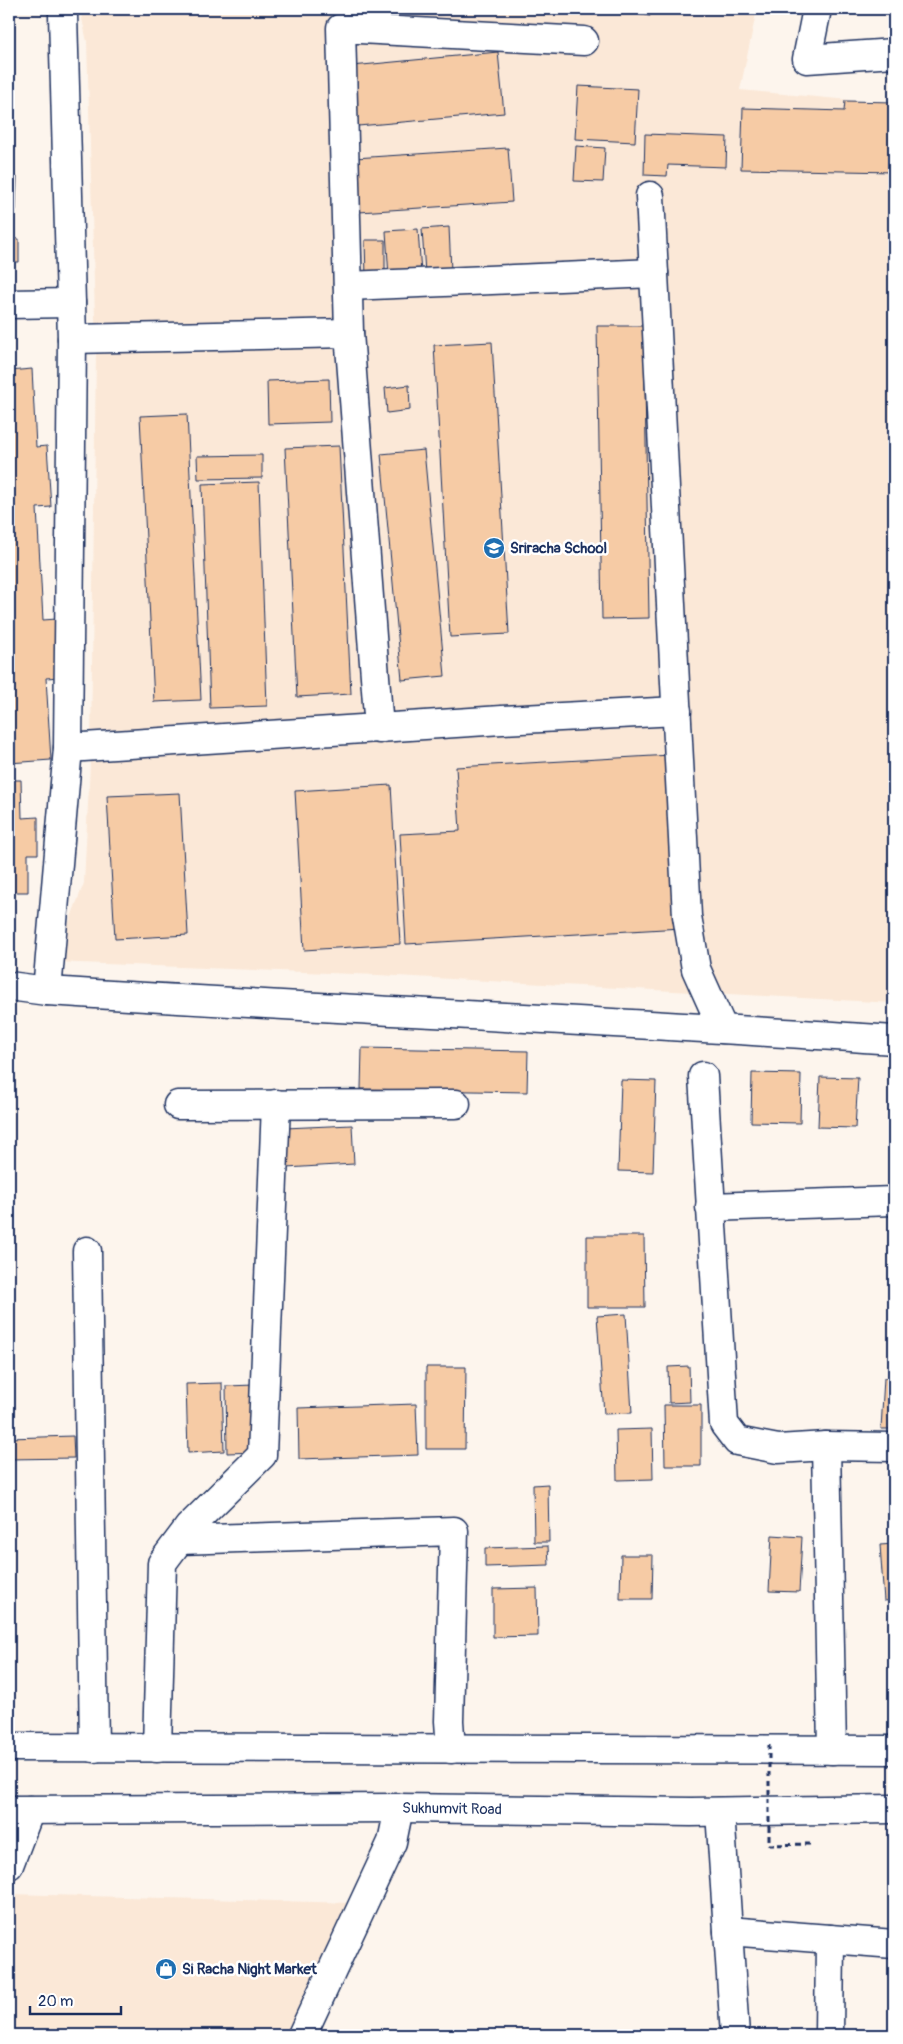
<svg xmlns="http://www.w3.org/2000/svg" width="903" height="2044" viewBox="0 0 903 2044" font-family="Pangolin,sans-serif">
<style>
.built{fill:#fbe8d7}
.building{fill:#f6cba5;stroke:#1b2f5e}
.lines{fill:none;stroke-linecap:round;stroke-linejoin:round}
.minor-casing{stroke:#1b2f5e;stroke-width:31}
.highway-casing{stroke:#1b2f5e;stroke-width:31}
.path{stroke:#1b2f5e;stroke-width:3;stroke-dasharray:5 4;stroke-linecap:butt}
.minor{stroke:#fff;stroke-width:28}
.highway{stroke:#fff;stroke-width:28}
.path-bridge{stroke:#1b2f5e;stroke-width:3;stroke-dasharray:5 4;stroke-linecap:butt}
.labels{text-anchor:middle;dominant-baseline:central;stroke-width:5;stroke-linejoin:round;paint-order:stroke}
.poi-label{font-size:15px;font-weight:bold;fill:#1b2f5e;stroke:#fff;text-anchor:start}
.street-label{font-size:15px;fill:#1b2f5e;stroke:#fff}
</style>
<rect width="100%" height="100%" fill="#fdf5ed"/>
<filter id="ink" filterUnits="userSpaceOnUse"><feTurbulence type="fractalNoise" baseFrequency=".02" numOctaves="2"/><feDisplacementMap in="SourceGraphic" scale="10" xChannelSelector="R" yChannelSelector="G"/><feConvolveMatrix kernelMatrix="1 2 1 2 8 2 1 2 1" color-interpolation-filters="sRGB"/></filter>
<g filter="url(#ink)">
<g class="built">
<polygon points="80,9 757,9 740,90 894,104 894,1003 378,975 54,962 84,883 91,744 96,352 87,42"/>
<polygon points="9,1894 354,1903 292,2035 9,2035"/>
</g>
<g class="building">
<polygon points="600,9 651,9 650,16"/>
<polygon points="498,52 504,113 358,126 352,66"/>
<polygon points="578,86 638,89 635,142 575,139"/>
<polygon points="845,101 894,102 894,172 741,169 743,108 844,111"/>
<polygon points="645,134 727,137 726,167 668,165 667,176 644,175"/>
<polygon points="576,146 605,148 603,182 574,181"/>
<polygon points="508,148 512,202 359,212 355,158"/>
<polygon points="9,177 17,177 16,210 9,210"/>
<polygon points="449,227 451,271 425,273 422,229"/>
<polygon points="418,229 421,274 389,277 386,231"/>
<polygon points="9,238 19,239 19,262 9,262"/>
<polygon points="365,240 385,240 385,277 366,277"/>
<polygon points="597,326 644,326 649,618 602,619"/>
<polygon points="492,342 509,634 450,637 434,345"/>
<polygon points="32,369 36,447 47,446 51,507 37,508 43,620 57,619 60,677 46,678 51,760 9,763 9,371"/>
<polygon points="329,379 330,422 268,424 267,381"/>
<polygon points="409,385 410,410 387,413 385,388"/>
<polygon points="187,414 201,700 154,702 140,416"/>
<polygon points="339,446 351,694 297,697 285,448"/>
<polygon points="424,450 445,676 402,680 381,454"/>
<polygon points="262,455 262,478 198,479 197,456"/>
<polygon points="259,482 267,706 210,708 202,484"/>
<polygon points="671,755 681,928 406,944 400,834 460,831 456,767"/>
<polygon points="9,780 21,780 22,818 38,817 38,854 28,854 28,892 9,892"/>
<polygon points="391,785 400,944 304,950 295,791"/>
<polygon points="180,793 188,935 115,939 107,796"/>
<polygon points="362,1048 528,1051 527,1092 361,1089"/>
<polygon points="752,1073 801,1074 800,1123 751,1122"/>
<polygon points="820,1077 858,1078 855,1128 818,1127"/>
<polygon points="621,1080 656,1081 653,1172 618,1171"/>
<polygon points="352,1125 354,1164 286,1168 285,1128"/>
<polygon points="587,1236 644,1236 645,1307 587,1307"/>
<rect x="893" y="1269" width="1" height="79"/>
<polygon points="626,1314 632,1413 604,1414 597,1316"/>
<polygon points="689,1366 690,1402 669,1403 668,1367"/>
<polygon points="426,1367 466,1367 465,1449 426,1449"/>
<polygon points="884,1378 894,1379 894,1429 881,1429"/>
<polygon points="222,1383 224,1451 188,1453 186,1384"/>
<polygon points="255,1385 256,1452 227,1453 226,1386"/>
<polygon points="416,1404 418,1455 299,1459 298,1408"/>
<polygon points="664,1405 701,1405 701,1466 665,1466"/>
<polygon points="652,1429 653,1479 617,1480 616,1430"/>
<polygon points="73,1436 74,1458 9,1459 9,1438"/>
<polygon points="891,1469 894,1469 894,1517"/>
<polygon points="548,1484 549,1542 534,1542 533,1485"/>
<polygon points="772,1535 802,1537 799,1592 769,1591"/>
<polygon points="894,1544 894,1600 884,1601 880,1545"/>
<polygon points="548,1546 549,1565 485,1567 485,1548"/>
<polygon points="621,1555 653,1555 652,1599 620,1599"/>
<polygon points="537,1588 538,1636 493,1637 493,1589"/>
</g>
<g class="lines">
<g class="minor-casing">
<g id="minor">
<polyline points="817,9 807,59 894,53"/>
<polyline points="650,196 687,916 696,969 723,1029"/>
<polyline points="348,286 654,273"/>
<polyline points="9,304 71,303"/>
<polyline points="72,339 349,333"/>
<polyline points="379,729 349,333 341,28 584,41"/>
<polyline points="68,748 502,720 677,711"/>
<path d="M 9,986 L 47,991 C 329,1009 612,1021 894,1040"/>
<polyline points="47,991 68,748 72,339 63,15"/>
<polyline points="703,1076 724,1424 737,1441 778,1449 826,1446"/>
<polyline points="178,1105 456,1104"/>
<polyline points="710,1207 894,1201"/>
<polyline points="87,1251 94,1748"/>
<polyline points="180,1540 454,1531 449,1721 451,1749"/>
<polyline points="157,1748 162,1563 189,1527 262,1455 276,1104"/>
<polyline points="832,1750 826,1446 894,1447"/>
<polyline points="720,1812 735,2035"/>
<polyline points="9,1865 30,1810"/>
<polyline points="728,1931 894,1944"/>
<polyline points="302,2035 392,1842 399,1808"/>
<polyline points="829,2035 830,1939"/>
</g>
</g>
<g class="highway-casing">
<g id="highway">
<polyline points="9,1747 894,1750"/>
<polyline points="9,1810 399,1808 691,1812 894,1809"/>
</g>
</g>
<polyline class="path" points="769,1845 810,1844"/>
<use href="#minor" class="minor"/>
<use href="#highway" class="highway"/>
<polyline class="path-bridge" points="769,1745 769,1845"/>
</g>
</g>
<defs>
<g id="school-disc" transform="scale(1.125)"><circle r="9.5" fill="#1f6fb2" stroke="#fff"/><path d="M0-5L7-2L0 1L-7-2ZM-4 1L0 2.5L4 1V4Q0 6-4 4Z" fill="#fff"/></g>
<g id="shop-disc" transform="scale(1.125)"><circle r="9.5" fill="#1f6fb2" stroke="#fff"/><path d="M-5-2.5h2.3a2.7 3.5 0 0 1 5.4 0H5L5.5 6h-11ZM-1.5-2.5h3a1.5 2.3 0 0 0-3 0Z" fill="#fff"/></g>
</defs>
<g fill-rule="evenodd">
<use href="#school-disc" x="494" y="548"/>
<use href="#shop-disc" x="166" y="1969"/>
</g>
<g class="labels">
<g class="poi-label">
<text x="510" y="548">Sriracha School</text>
<text x="182" y="1969">Si Racha Night Market</text>
</g>
<g class="street-label">
<text transform="translate(452 1809) rotate(1)">Sukhumvit Road</text>
</g>
</g>
<rect width="903" height="2044" fill="none" stroke="#fff" stroke-width="30"/>
<rect x="15" y="15" width="873" height="2014" fill="none" stroke="#1b2f5e" stroke-width="2" filter="url(#ink)"/>
<path d="M30 2006v8h91v-8" fill="none" stroke="#1b2f5e" stroke-width="2.5"/>
<text x="38" y="2006" font-size="15" fill="#1b2f5e" stroke="#ffffff" stroke-width="4" paint-order="stroke">20 m</text>
</svg>
